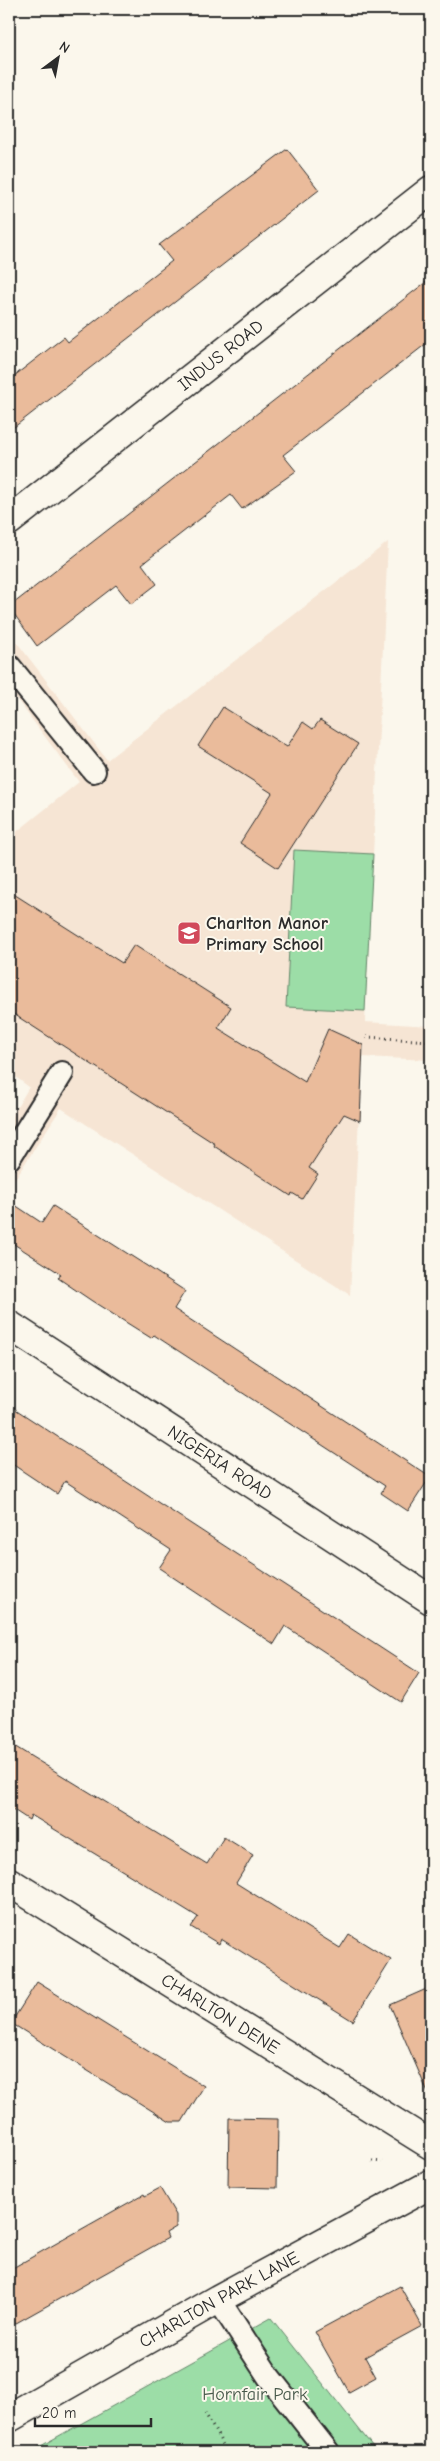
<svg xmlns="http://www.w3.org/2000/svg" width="440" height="2461" viewBox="0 0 440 2461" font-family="'Comic Neue',sans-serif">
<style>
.built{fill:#f6e5d4}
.green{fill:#9cdda7;stroke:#648469}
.building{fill:#eabb9b;stroke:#2b2b2b}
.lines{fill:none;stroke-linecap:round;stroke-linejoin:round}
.lane-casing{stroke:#2b2b2b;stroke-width:26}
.street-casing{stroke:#2b2b2b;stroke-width:31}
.secondary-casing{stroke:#2b2b2b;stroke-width:31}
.path{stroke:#2b2b2b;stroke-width:3;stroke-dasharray:1 4;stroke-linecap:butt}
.lane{stroke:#fbf7ec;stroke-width:22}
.street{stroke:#fbf7ec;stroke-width:28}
.secondary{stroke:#fbf7ec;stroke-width:28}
.labels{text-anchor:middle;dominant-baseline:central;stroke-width:4;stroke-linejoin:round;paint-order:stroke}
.street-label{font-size:18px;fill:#2b2b2b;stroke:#fbf7ec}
.poi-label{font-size:18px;font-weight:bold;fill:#2b2b2b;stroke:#fbf7ec;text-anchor:start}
.park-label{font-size:18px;fill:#47584a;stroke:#fbf7ec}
</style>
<rect width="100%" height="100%" fill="#fbf7ec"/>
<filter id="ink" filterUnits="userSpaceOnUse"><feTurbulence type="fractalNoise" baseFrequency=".02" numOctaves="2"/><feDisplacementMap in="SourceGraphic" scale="10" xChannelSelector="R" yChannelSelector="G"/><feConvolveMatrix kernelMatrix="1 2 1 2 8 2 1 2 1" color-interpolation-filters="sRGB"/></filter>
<g filter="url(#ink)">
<polygon class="built" points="388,542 365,1022 431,1026 431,1060 362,1057 350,1295 61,1108 9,1188 9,1121 29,1087 9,1072 9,838 79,782 9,689 9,632 107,760"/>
<g class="green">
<polygon points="294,850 373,854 365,1011 286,1007"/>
<polygon points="271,2318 377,2452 30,2452"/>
</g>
<g class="building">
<polygon points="287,149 319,190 9,431 9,380 64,337 68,342 172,261 159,245"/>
<polygon points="431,278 431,340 283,455 296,471 242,509 231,495 142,564 157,584 131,604 116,585 37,646 9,607"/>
<polygon points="223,707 287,747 303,722 313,729 320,720 358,744 278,868 240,843 272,793 198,746"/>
<polygon points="9,891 122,963 134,945 231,1007 218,1028 305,1082 328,1029 363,1045 360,1121 344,1114 309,1168 318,1174 302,1199 292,1193 291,1196 214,1146 215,1144 9,1011"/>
<polygon points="9,1201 42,1223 53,1206 147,1266 185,1291 174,1309 430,1477 408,1511 381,1493 385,1486 154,1335 151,1338 92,1301 58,1278 61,1274 9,1241"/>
<polygon points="9,1405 419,1673 401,1702 285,1626 274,1644 159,1568 171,1550 65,1481 57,1494 9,1462"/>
<polygon points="9,1743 207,1864 224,1837 253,1855 236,1883 340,1948 349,1934 391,1960 353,2021 221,1939 219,1944 191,1927 198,1917 151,1888 31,1815 29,1820 9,1807"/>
<polygon points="37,1982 204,2086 182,2122 170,2122 11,2023"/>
<polygon points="431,1987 431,2100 390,2005"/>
<polygon points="229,2118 278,2119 277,2188 228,2187"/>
<polygon points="160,2188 176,2215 176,2227 166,2233 168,2238 9,2327 9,2270 144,2194 145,2196"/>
<polygon points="400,2286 422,2326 365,2357 376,2377 349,2392 315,2332"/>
</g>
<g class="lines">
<g class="lane-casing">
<g id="lane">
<polyline points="9,666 94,771"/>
<polyline points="9,1158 62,1073"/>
<polyline points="218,2299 269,2377 328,2452"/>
</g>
</g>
<g class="street-casing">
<g id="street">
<path id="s1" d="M 9,521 L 431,190"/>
<path id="s2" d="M 9,1325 L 431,1600"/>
<path id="s3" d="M 9,1882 L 431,2145"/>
</g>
</g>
<g class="secondary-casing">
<g id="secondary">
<path id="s4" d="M 9,2418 L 218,2299 L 431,2184"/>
</g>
</g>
<g class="path">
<polyline points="366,1037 431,1041"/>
<polyline points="372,2161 382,2162"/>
<polyline points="205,2413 227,2452"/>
</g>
<use href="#lane" class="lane"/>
<use href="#street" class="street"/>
<use href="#secondary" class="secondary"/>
</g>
</g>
<defs>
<g id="school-square" transform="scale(1.25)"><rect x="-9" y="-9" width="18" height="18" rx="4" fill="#d1495b" stroke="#fbf7ec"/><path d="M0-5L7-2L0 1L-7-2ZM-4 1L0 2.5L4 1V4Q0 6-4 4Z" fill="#fff"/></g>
</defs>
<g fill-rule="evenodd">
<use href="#school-square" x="189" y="933"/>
</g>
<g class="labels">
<g class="street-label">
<text stroke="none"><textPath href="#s1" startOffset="269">INDUS ROAD</textPath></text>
<text stroke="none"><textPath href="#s2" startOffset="252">NIGERIA ROAD</textPath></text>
<text stroke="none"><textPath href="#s3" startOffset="249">CHARLTON DENE</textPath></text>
<text stroke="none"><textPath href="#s4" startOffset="241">CHARLTON PARK LANE</textPath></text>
</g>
<g class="poi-label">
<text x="206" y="923">Charlton Manor<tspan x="206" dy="21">Primary School</tspan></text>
</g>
<g class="park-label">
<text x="255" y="2394">Hornfair Park</text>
</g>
</g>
<rect width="440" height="2461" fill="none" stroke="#fbf7ec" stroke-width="30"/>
<rect x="15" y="15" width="410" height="2431" fill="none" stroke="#2b2b2b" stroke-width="2" filter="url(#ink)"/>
<g transform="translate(58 58) rotate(32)" stroke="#fbf7ec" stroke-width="4" paint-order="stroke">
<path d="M0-4L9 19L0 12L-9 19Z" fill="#2b2b2b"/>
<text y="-8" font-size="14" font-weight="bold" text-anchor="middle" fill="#2b2b2b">N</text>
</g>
<path d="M35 2418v8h116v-8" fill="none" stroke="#2b2b2b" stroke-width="2.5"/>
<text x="42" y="2418" font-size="15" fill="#2b2b2b" stroke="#fbf7ec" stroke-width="4" paint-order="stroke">20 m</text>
</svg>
